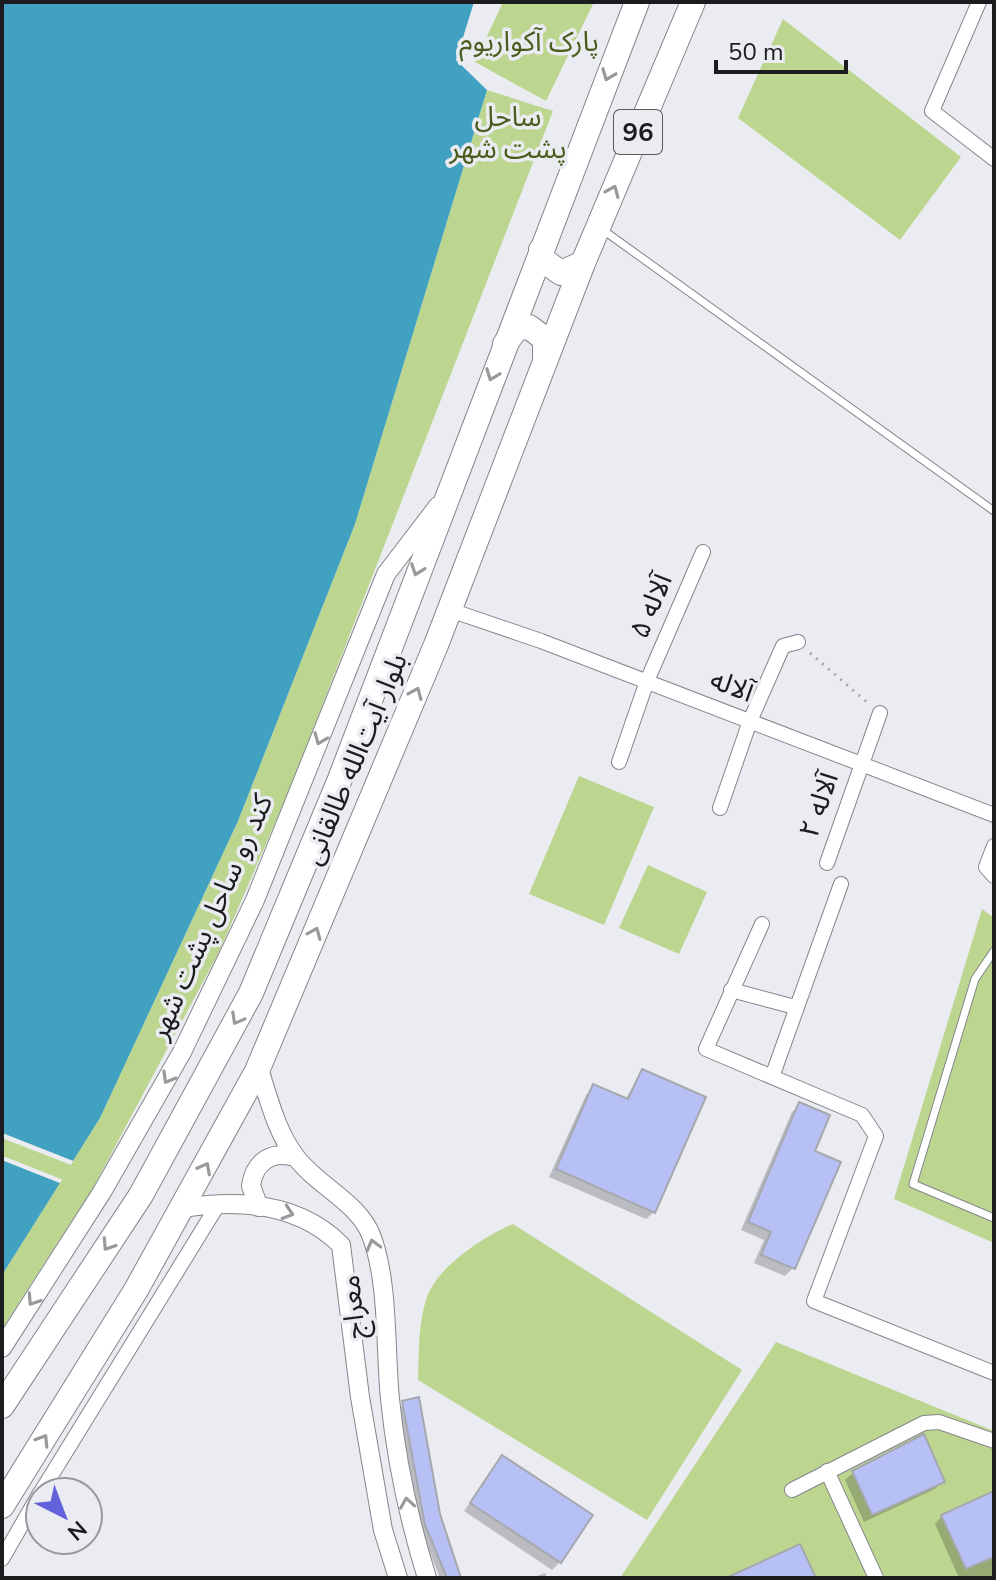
<svg xmlns="http://www.w3.org/2000/svg" width="996" height="1580" viewBox="0 0 996 1580" font-family="'Nunito Sans','Noto Sans Arabic',sans-serif">
<style>
.green{fill:#bcd690}
.water{fill:#40a1c1}
.pier{fill:#eaecf2}
.shadow{fill:#0003}
.building{fill:#b6c0f5;stroke:#a7a8ae;stroke-width:2}
.lines{fill:none;stroke-linecap:round;stroke-linejoin:round}
.service-casing{stroke:#84868c;stroke-width:9}
.minor-casing{stroke:#84868c;stroke-width:16}
.tertiary-casing{stroke:#84868c;stroke-width:20}
.primary-casing{stroke:#84868c;stroke-width:26}
.path{stroke:#a4a6aa;stroke-width:3;stroke-dasharray:2 6;stroke-linecap:butt}
.service{stroke:#fff;stroke-width:7}
.minor{stroke:#fff;stroke-width:14}
.tertiary{stroke:#fff;stroke-width:18}
.primary{stroke:#fff;stroke-width:24}
.oneway{stroke:#98999a}
.labels{text-anchor:middle;dominant-baseline:central;stroke-width:7;stroke-linejoin:round;paint-order:stroke}
.shield{fill:#eaecf2;stroke:#595a5e;stroke-width:2}
.shield-label{font-size:26px;font-weight:bold;fill:#1b1c1e}
.park-label{font-size:28px;fill:#495e1d;stroke:#eaecf2}
.street-label{font-size:28px;fill:#1b1c1e;stroke:#eaecf2}
</style>
<rect width="100%" height="100%" fill="#eaecf2"/>
<g class="green">
<polygon points="503,2 594,2 546,101 475,62"/>
<polygon points="783,19 961,157 900,240 738,118"/>
<polygon points="487,90 553,111 289,791 219,952 94,1186 2,1329 2,1275 60,1183 2,1160 2,1133 73,1161 100,1118 238,821 355,524"/>
<polygon points="579,776 654,807 604,925 529,894"/>
<polygon points="648,865 707,892 679,954 619,928"/>
<polygon points="982,909 994,918 994,1243 894,1199"/>
<path d="M 513,1224 L 742,1370 L 647,1520 L 418,1380 C 419,1353 418,1326 426,1300 C 435,1268 484,1236 513,1224 Z"/>
<polygon points="776,1342 994,1431 994,1578 620,1578"/>
</g>
<g class="water">
<polygon points="2,2 474,2 456,60 487,90 355,524 238,821 100,1118 73,1161 2,1133"/>
<polygon points="2,1160 60,1183 2,1275"/>
</g>
<g class="pier">
<polygon points="2,1133 73,1161 71,1165 2,1138"/>
<polygon points="3,1156 61,1179 62,1179 60,1183 2,1160"/>
</g>
<g class="shadow">
<polygon points="642,1071 654,1212 646,1219 549,1177 586,1095 594,1087 625,1100"/>
<polygon points="800,1105 812,1152 838,1163 793,1268 785,1276 754,1263 764,1240 741,1230 792,1112"/>
<polygon points="404,1404 438,1515 459,1578 440,1578 421,1530 399,1409"/>
<polygon points="502,1457 560,1562 552,1570 464,1511"/>
<polygon points="853,1473 943,1481 935,1489 864,1522 845,1480"/>
<polygon points="994,1493 994,1578 959,1578 935,1524 942,1516"/>
<polygon points="545,1573 547,1578 531,1578"/>
</g>
<g class="building">
<polygon points="642,1069 706,1097 655,1213 556,1169 593,1084 628,1099"/>
<polygon points="799,1102 830,1115 815,1151 841,1162 795,1269 761,1255 771,1232 748,1222"/>
<polygon points="419,1397 440,1514 461,1578 447,1578 425,1525 402,1401"/>
<polygon points="924,1434 945,1482 872,1515 852,1471"/>
<polygon points="502,1455 593,1515 561,1563 470,1503"/>
<polygon points="994,1491 994,1557 966,1569 941,1515"/>
<polygon points="800,1544 816,1578 726,1578"/>
</g>
<g class="lines">
<g class="service-casing">
<g id="service">
<polyline points="603,230 994,511"/>
<polyline points="994,951 975,979 913,1184 994,1218"/>
</g>
</g>
<g class="minor-casing">
<g id="minor">
<polyline points="979,2 932,111 994,159"/>
<polyline points="450,610 541,641 994,815"/>
<polyline points="619,762 647,681 703,552"/>
<polyline points="720,808 750,721 783,646 798,642"/>
<polyline points="994,846 986,867 994,876"/>
<polyline points="827,863 880,713"/>
<polyline points="762,924 706,1049 862,1115 876,1136 814,1301 994,1373"/>
<polyline points="731,990 795,1007"/>
<polyline points="772,1077 841,884"/>
<polyline points="827,1471 876,1578"/>
<polyline points="792,1490 924,1423 939,1422 994,1441"/>
<polyline points="41,1492 219,1203"/>
<polyline points="2,1559 40,1493"/>
</g>
</g>
<g class="tertiary-casing">
<g id="tertiary">
<path d="M 258,1066 C 268,1096 276,1131 295,1156 C 316,1185 358,1202 371,1235 C 389,1281 385,1349 390,1399 C 396,1459 409,1520 427,1578"/>
<path d="M 259,1207 L 251,1186 C 254,1162 272,1150 295,1157"/>
<path d="M 183,1208 C 239,1199 299,1203 341,1245 L 360,1397 L 383,1530 L 398,1578"/>
<polyline points="2,1348 102,1192 182,1052 255,900 386,574 438,506"/>
</g>
</g>
<g class="primary-casing">
<g id="primary">
<polyline points="541,250 543,260 561,273 583,263"/>
<polyline points="505,344 517,328 529,327 545,339 545,361"/>
<polyline points="2,1406 141,1195 251,993 340,779 637,2"/>
<polyline points="2,1506 136,1290 257,1071 436,645 583,263 693,2"/>
</g>
</g>
<polyline class="path" points="810,653 868,703"/>
<use href="#service" class="service"/>
<use href="#minor" class="minor"/>
<use href="#tertiary" class="tertiary"/>
<use href="#primary" class="primary"/>
</g>
<defs><path id="oneway-chevron" d="M-2-3.5L2.5 0L-2 3.5" fill="none" stroke-width="1.6" stroke-linecap="round" stroke-linejoin="round" transform="scale(2)"/></defs>
<g class="oneway">
<use href="#oneway-chevron" transform="translate(608 75) rotate(111)"/>
<use href="#oneway-chevron" transform="translate(613 191) rotate(-67)"/>
<use href="#oneway-chevron" transform="translate(492 375) rotate(111)"/>
<use href="#oneway-chevron" transform="translate(417 570) rotate(110)"/>
<use href="#oneway-chevron" transform="translate(416 693) rotate(-67)"/>
<use href="#oneway-chevron" transform="translate(320 739) rotate(112)"/>
<use href="#oneway-chevron" transform="translate(315 933) rotate(-67)"/>
<use href="#oneway-chevron" transform="translate(237 1019) rotate(119)"/>
<use href="#oneway-chevron" transform="translate(168 1078) rotate(120)"/>
<use href="#oneway-chevron" transform="translate(205 1168) rotate(-62)"/>
<use href="#oneway-chevron" transform="translate(288 1213) rotate(18)"/>
<use href="#oneway-chevron" transform="translate(108 1245) rotate(123)"/>
<use href="#oneway-chevron" transform="translate(373 1245) rotate(-105)"/>
<use href="#oneway-chevron" transform="translate(33 1300) rotate(123)"/>
<use href="#oneway-chevron" transform="translate(43 1440) rotate(-58)"/>
<use href="#oneway-chevron" transform="translate(407 1503) rotate(-99)"/>
</g>
<g class="labels">
<rect class="shield" x="614" y="110" width="48" height="44" rx="6"/>
<g class="shield-label">
<text x="638" y="132">96</text>
</g>
<g class="park-label">
<text x="529" y="42">پارک آکواریوم</text>
<text x="508" y="117">ساحل<tspan x="508" dy="32">پشت شهر</tspan></text>
</g>
<g class="street-label">
<text transform="translate(651 606) rotate(-67)">آلاله ۵</text>
<text transform="translate(732 686) rotate(21)">آلاله</text>
<text transform="translate(355 759) rotate(-67)">بلوار آیت‌الله طالقانی</text>
<text transform="translate(819 805) rotate(-71)">آلاله ۲</text>
<text transform="translate(211 917) rotate(-66)">کند رو ساحل پشت شهر</text>
<text transform="translate(353 1307) rotate(-96)">معراج</text>
</g>
</g>
<rect width="996" height="1580" fill="none" stroke="#1b1c1e" stroke-width="8"/>
<g transform="translate(64 1516) rotate(138)"><circle r="38" fill="#eaecf2" stroke="#97999d" stroke-width="2"/>
<path d="M0-6L14 30L0 20L-14 30Z" fill="#6262da"/>
<text y="-12" font-size="22" font-weight="bold" text-anchor="middle" fill="#1b1c1e">N</text>
</g>
<path d="M716 60v12h130v-12" fill="none" stroke="#1b1c1e" stroke-width="4"/>
<text x="728" y="60" font-size="24" fill="#1b1c1e" stroke="#eaecf2" stroke-width="6" paint-order="stroke">50 m</text>
</svg>
